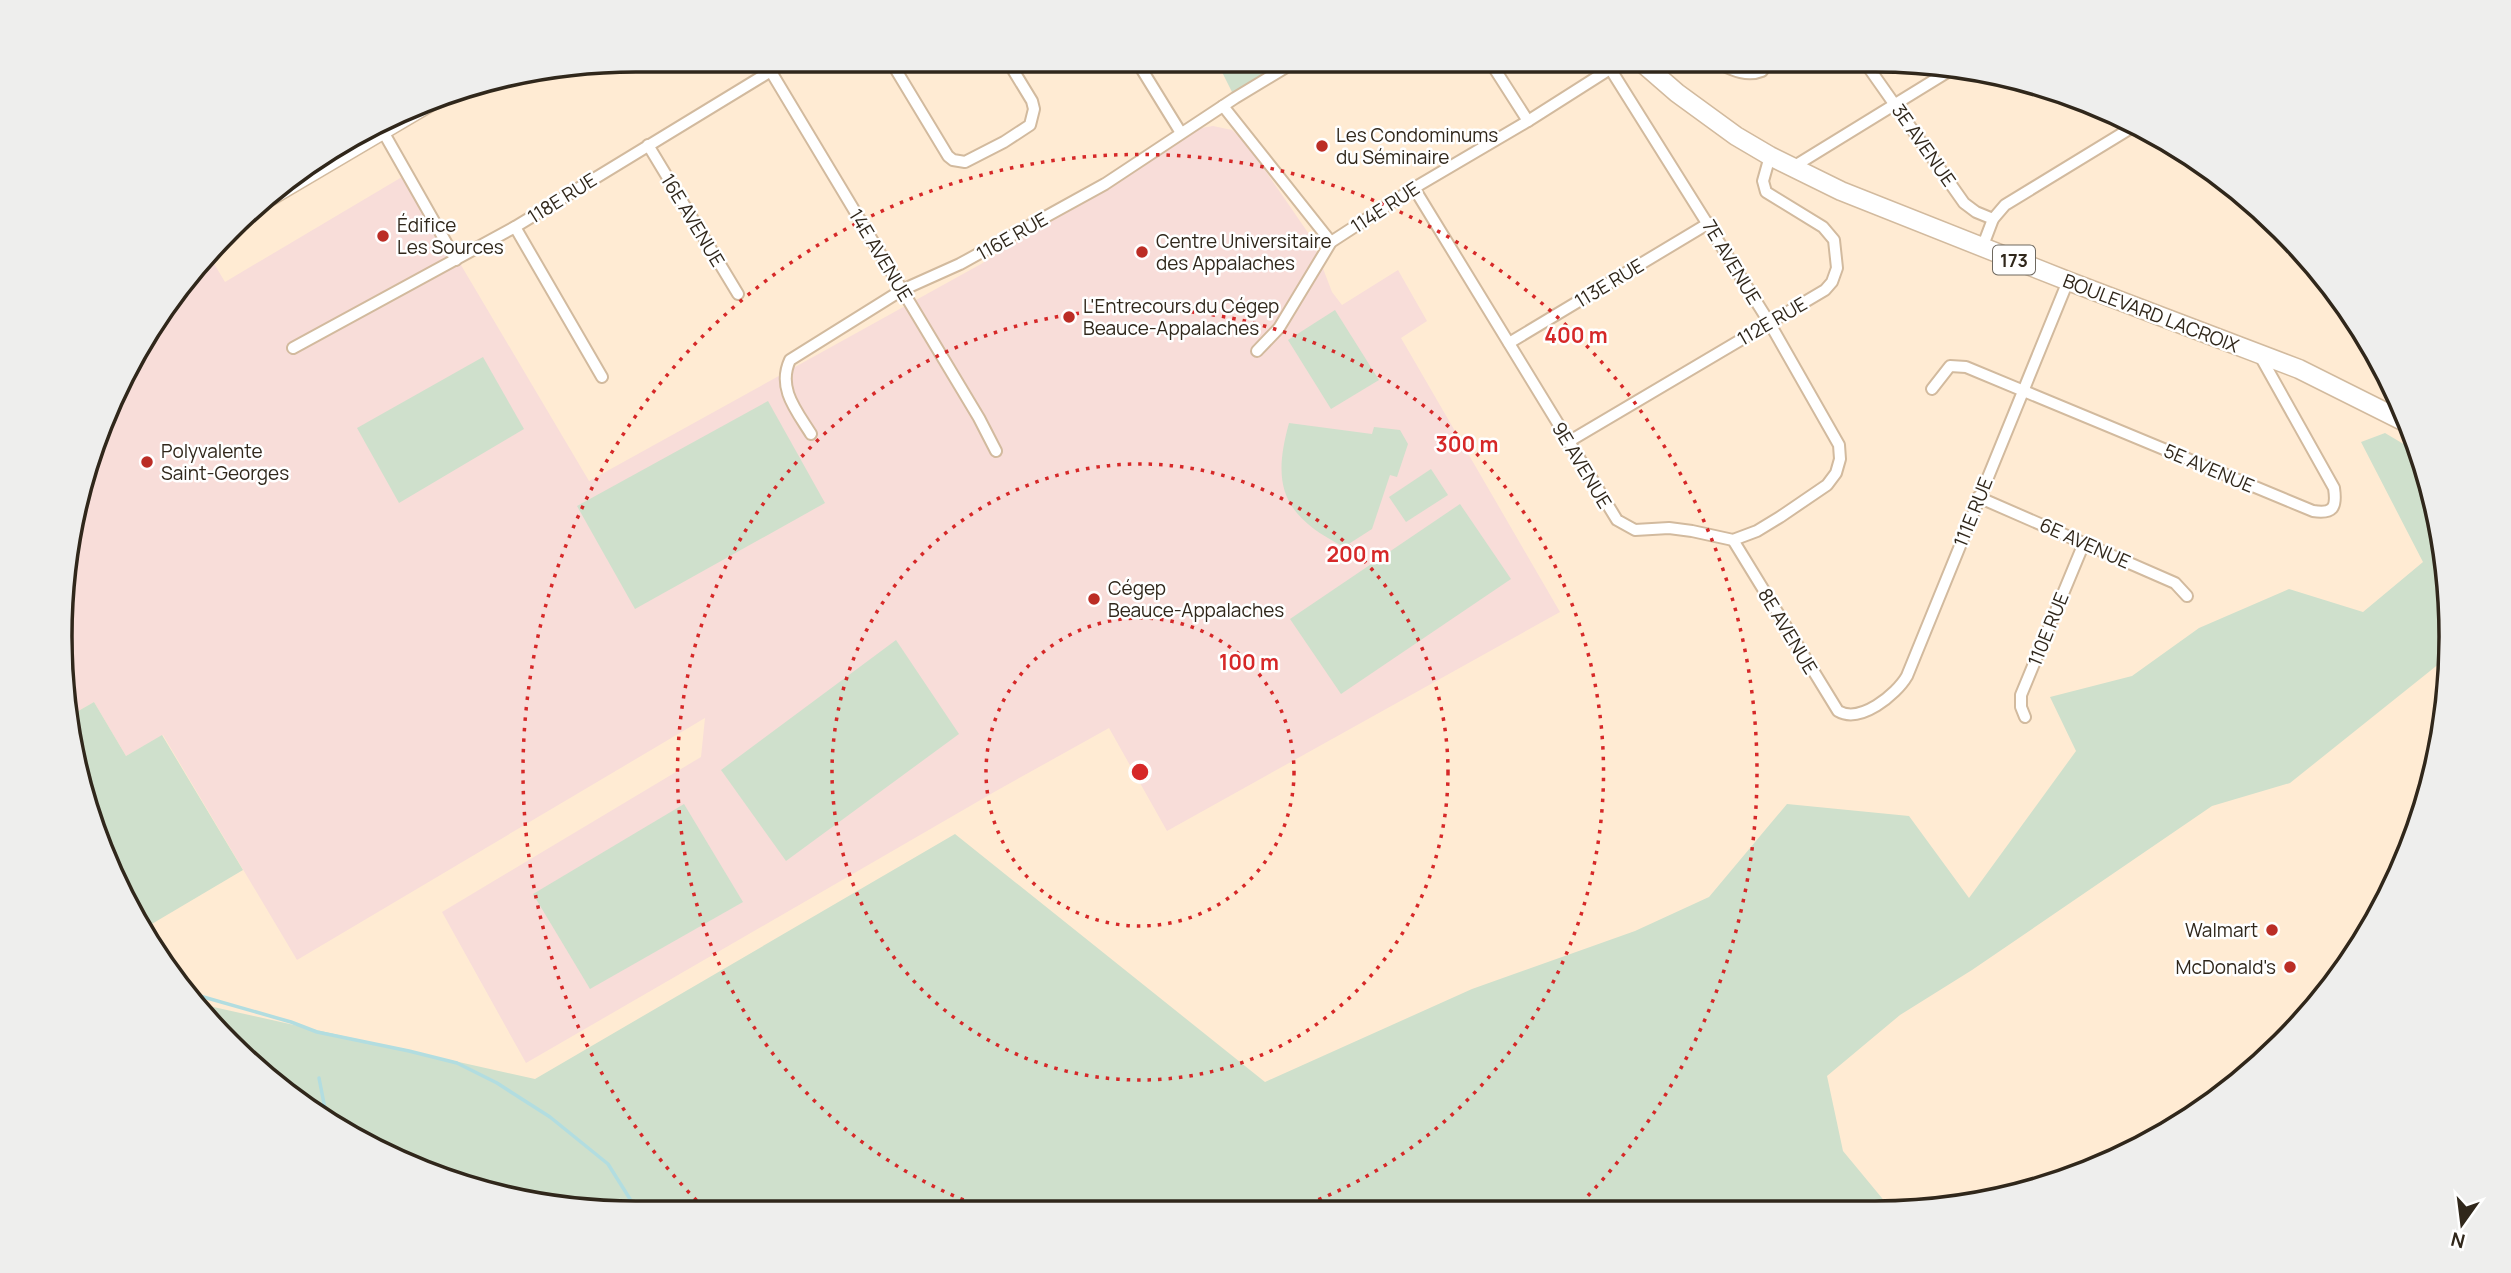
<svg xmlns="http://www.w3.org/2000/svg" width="2511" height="1273" viewBox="0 0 2511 1273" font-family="Manrope,sans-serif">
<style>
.education{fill:#f8ddd9}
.green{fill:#cfe0cc}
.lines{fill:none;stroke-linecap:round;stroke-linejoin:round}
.stream{stroke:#b2dde0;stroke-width:3.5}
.street-casing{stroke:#d2ba9e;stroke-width:14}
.secondary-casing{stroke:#d2ba9e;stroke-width:19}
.primary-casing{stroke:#d2ba9e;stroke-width:21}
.street{stroke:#fff;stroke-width:10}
.secondary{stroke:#fff;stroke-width:16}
.primary{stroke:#fff;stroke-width:18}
.ring{fill:none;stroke:#d62828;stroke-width:3.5;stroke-dasharray:3.5 7}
.poi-dot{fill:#bb2d25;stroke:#fff;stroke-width:2.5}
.labels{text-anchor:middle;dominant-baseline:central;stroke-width:5;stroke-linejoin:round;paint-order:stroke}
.shield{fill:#fff;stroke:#6e685f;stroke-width:2}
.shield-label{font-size:18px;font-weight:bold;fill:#30271b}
.poi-label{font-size:19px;fill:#30271b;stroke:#fff;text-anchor:start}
.street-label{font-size:19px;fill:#30271b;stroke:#fff}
.rim{fill:none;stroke:#30271b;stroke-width:3.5}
.centre{fill:#d62828;stroke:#fff;stroke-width:3.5}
.ring-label{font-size:21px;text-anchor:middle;font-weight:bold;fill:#d62828;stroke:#fff;stroke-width:5;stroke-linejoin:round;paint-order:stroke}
</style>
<rect width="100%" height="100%" fill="#ffebd3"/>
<polygon class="education" points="1213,126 1232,130 1247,144 1311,237 1332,292 1342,305 1398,270 1427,321 1401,338 1560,612 1167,831 1109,728 996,791 526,1063 442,912 701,757 705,718 297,960 163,735 126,756 94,702 73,714 65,701 71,524 137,348 207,252 225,282 407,174 589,481 981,264 1201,128"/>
<g class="green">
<polygon points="1216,60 1298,60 1235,98"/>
<polygon points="1335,310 1379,380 1331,409 1288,340"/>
<polygon points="483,357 524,429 399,503 357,428"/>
<polygon points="768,401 825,503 635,609 577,506"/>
<path d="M 1289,423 L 1372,434 L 1374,427 L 1400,430 L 1408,444 L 1397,477 L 1390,475 L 1372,529 L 1344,547 C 1284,516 1271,488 1289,423 Z"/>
<polygon points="2385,433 2422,455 2447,561 2450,655 2290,783 2212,806 1972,970 1900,1015 1827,1076 1843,1151 1891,1209 599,1212 488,1194 382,1154 228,1044 200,1004 535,1079 955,834 1265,1082 1472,989 1635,931 1709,897 1787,804 1909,816 1969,898 2076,751 2050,697 2132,676 2199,628 2289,589 2363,612 2423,562 2361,442"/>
<polygon points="1431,469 1448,495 1406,522 1389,497"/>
<polygon points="1460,504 1511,579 1341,694 1290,619"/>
<polygon points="896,640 959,734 786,861 721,770"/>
<polygon points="65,701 73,714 94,702 126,756 162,735 243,870 145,928 119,891 64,711"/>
<polygon points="684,804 743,902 590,989 533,894"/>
</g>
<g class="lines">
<g class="stream">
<polyline points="193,994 291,1022 317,1032 409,1051 457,1063 497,1083 550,1117 608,1164 630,1199"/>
<polyline points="319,1078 326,1114"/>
<polyline points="2056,1178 2104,1165"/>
<polyline points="1934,1209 2009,1190"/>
</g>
<g class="street-casing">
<g id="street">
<polyline points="764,60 979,418 996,451"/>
<polyline points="890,60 948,156 953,160 965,162 1004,142 1030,125 1034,109 1032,101 1007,60"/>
<polyline points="1136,60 1181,133"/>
<polyline points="1489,60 1528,121"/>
<path d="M 1713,61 C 1729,68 1745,78 1762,71 L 1769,61"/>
<polyline points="1864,61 1964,203 1976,212 1993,219"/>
<polyline points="1223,106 1331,242"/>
<polyline points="2132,121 2164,140"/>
<polyline points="381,128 456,260"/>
<polyline points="648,145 738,294"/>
<polyline points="1793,167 1954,68"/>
<polyline points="1414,188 1617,520 1635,530 1669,528 1692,531 1733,540 1757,531 1780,517 1827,485 1836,473 1840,459 1839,445 1769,322 1611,70"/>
<polyline points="515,227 602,377"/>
<polyline points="1982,248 1993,219 2005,205 2136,125"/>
<polyline points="1509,343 1709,223"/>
<polyline points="293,348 515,227 789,60"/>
<polyline points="1257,351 1279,328 1331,242 1414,188 1528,121 1624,60"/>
<path d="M 1932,389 L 1950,366 L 1966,367 L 2313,511 C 2333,514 2337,508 2334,488 L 2259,354"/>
<path d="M 811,434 C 796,410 777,388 790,360 L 902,290 L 960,264 L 1105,184 L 1235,98 L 1298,60"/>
<polyline points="1568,442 1825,290 1832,282 1837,268 1834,240 1823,227 1766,192 1763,181 1770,156"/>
<polyline points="1978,497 2175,583 2187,596"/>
<path d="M 1733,540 L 1838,711 C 1860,724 1896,695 1907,676 L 2068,281"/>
<polyline points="2025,717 2021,707 2021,695 2084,543"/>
</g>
</g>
<g class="secondary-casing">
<polyline id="secondary" points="257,205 452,90"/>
</g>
<g class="primary-casing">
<polyline id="primary" points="1639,60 1677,93 1736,136 1770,156 1841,191 2068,281 2299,369 2409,424"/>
</g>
<use href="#street" class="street"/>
<use href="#secondary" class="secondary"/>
<use href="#primary" class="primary"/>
</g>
<g class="ring">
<circle cx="1140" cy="772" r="154"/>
<circle cx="1140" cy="772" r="308"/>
<path d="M993 1211A463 463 0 1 1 1291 1210"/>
<path d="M704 1208A617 617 0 1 1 1576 1208"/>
</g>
<g class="poi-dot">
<circle cx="1322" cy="146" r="7"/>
<circle cx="383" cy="236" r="7"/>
<circle cx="1142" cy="252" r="7"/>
<circle cx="1069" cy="317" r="7"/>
<circle cx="147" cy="462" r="7"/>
<circle cx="1094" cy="599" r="7"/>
<circle cx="2272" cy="930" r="7"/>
<circle cx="2290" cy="967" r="7"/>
</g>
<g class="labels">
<rect class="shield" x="1993" y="245.5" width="42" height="29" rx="5"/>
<g class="shield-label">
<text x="2014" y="260">173</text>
</g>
<g class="poi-label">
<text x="1336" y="135">Les Condominums<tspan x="1336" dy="22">du Séminaire</tspan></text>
<text x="397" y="225">Édifice<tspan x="397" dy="22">Les Sources</tspan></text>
<text x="1156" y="241">Centre Universitaire<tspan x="1156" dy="22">des Appalaches</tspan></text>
<text x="1083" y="306">L'Entrecours du Cégep<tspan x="1083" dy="22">Beauce-Appalaches</tspan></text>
<text x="161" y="451">Polyvalente<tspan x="161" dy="22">Saint-Georges</tspan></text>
<text x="1108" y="588">Cégep<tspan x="1108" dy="22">Beauce-Appalaches</tspan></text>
<text x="2258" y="930" text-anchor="end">Walmart</text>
<text x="2276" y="967" text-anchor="end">McDonald's</text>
</g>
<g class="street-label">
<text transform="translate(1924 145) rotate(55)">3E AVENUE</text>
<text transform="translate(562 198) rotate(-32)">118E RUE</text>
<text transform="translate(1385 207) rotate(-33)">114E RUE</text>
<text transform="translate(693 220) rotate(59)">16E AVENUE</text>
<text transform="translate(1012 236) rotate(-29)">116E RUE</text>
<text transform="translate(881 255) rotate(59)">14E AVENUE</text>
<text transform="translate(1732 262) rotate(59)">7E AVENUE</text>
<text transform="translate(1609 283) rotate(-31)">113E RUE</text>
<text transform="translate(2151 313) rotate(21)">BOULEVARD LACROIX</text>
<text transform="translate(1772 321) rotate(-30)">112E RUE</text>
<text transform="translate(1582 465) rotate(59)">9E AVENUE</text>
<text transform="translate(2209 468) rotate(23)">5E AVENUE</text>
<text transform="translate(1973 512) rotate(-68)">111E RUE</text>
<text transform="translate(2085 543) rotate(24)">6E AVENUE</text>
<text transform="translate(2048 629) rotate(-68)">110E RUE</text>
<text transform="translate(1788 631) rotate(59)">8E AVENUE</text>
</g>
</g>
<path d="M0 0H2511V1273H0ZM636 72H1875A564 564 0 0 1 2439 636V637A564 564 0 0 1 1875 1201H636A564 564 0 0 1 72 637V636A564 564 0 0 1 636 72Z" fill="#eeeeed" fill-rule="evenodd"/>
<path class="rim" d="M636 72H1875A564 564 0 0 1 2439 636V637A564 564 0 0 1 1875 1201H636A564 564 0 0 1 72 637V636A564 564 0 0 1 636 72Z"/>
<circle cx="1140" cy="772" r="10" class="centre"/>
<g class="ring-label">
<text x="1576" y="343">400 m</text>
<text x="1467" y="452">300 m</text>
<text x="1358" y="562">200 m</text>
<text x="1249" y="670">100 m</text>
</g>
<g transform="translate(2462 1224) rotate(194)" stroke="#ffffff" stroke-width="5" paint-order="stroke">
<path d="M0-5L12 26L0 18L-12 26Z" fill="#30271b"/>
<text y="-10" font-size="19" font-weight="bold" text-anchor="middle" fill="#30271b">N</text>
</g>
</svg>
